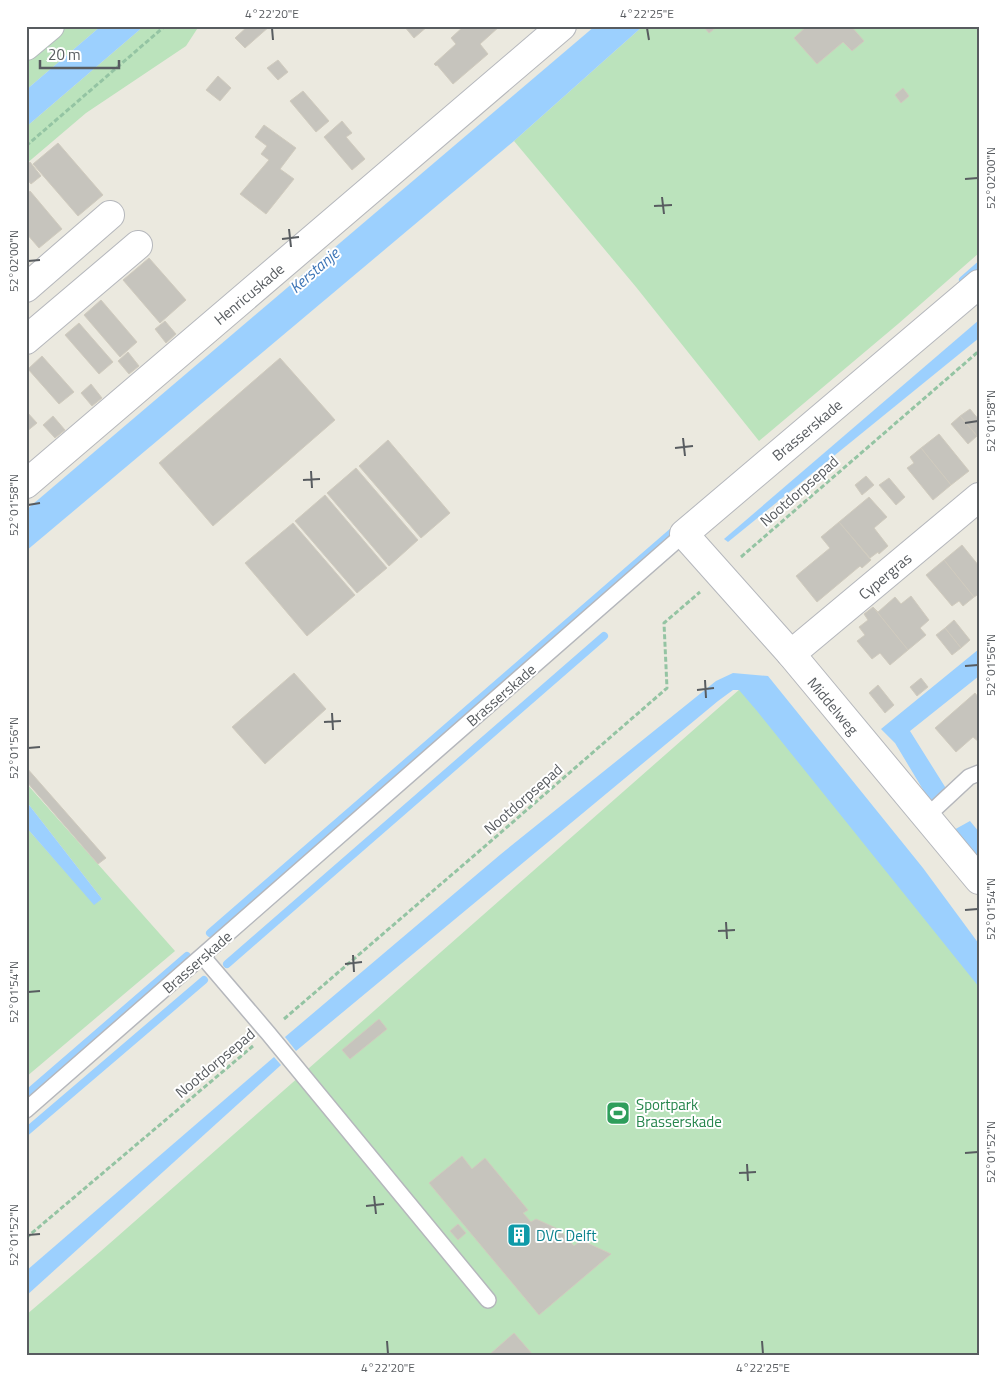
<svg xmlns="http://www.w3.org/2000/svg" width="1005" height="1381" viewBox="0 0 1005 1381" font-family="'Titillium Web',sans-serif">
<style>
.green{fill:#bbe3bc}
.water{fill:#9cd0fe}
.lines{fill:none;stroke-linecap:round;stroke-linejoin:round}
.stream{stroke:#9cd0fe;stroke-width:8}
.building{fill:#c6c4bd;stroke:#d0cbbe}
.lane-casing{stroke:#b5b7bc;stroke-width:18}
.street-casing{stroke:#b5b7bc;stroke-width:30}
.secondary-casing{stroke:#b5b9be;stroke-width:30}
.path{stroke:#94c4a3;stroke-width:3;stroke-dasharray:5 2.5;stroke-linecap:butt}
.lane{stroke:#fff;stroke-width:15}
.street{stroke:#fff;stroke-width:28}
.secondary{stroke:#fff;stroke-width:28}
.ticks{fill:none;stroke:#585c60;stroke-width:2}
.labels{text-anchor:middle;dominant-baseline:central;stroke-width:4;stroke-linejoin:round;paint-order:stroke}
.street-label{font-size:15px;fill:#585c60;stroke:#fff}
.leisure-label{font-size:15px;fill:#27864d;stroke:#fff;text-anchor:start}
.culture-label{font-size:15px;fill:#0d838f;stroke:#fff;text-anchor:start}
.water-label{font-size:16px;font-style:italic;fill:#3e76b7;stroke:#fff}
.neatline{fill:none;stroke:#585c60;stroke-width:2}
.ticks-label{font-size:12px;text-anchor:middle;fill:#585c60}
</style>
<rect width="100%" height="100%" fill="#ebe9df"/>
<g class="green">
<polygon points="58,26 101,26 26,90 26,54"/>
<polygon points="144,26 199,26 186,46 86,113 26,164 26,127"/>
<polygon points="643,26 979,26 979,253 898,324 759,441 636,287 514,141"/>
<polygon points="740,689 979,975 979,1355 26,1355 26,1315 101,1251"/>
<polygon points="26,783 175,951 26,1077 26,827 94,904 102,899 26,801"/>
</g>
<g class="water">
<polygon points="101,26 144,26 26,127 26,90"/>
<polygon points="595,26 643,26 514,141 26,551 26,510"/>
<polygon points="979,320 979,338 728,542 724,539"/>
<polygon points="979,649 979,676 910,731 947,790 931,803 895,743 881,729"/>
<polygon points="733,673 768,676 923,868 979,944 979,987 757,711 739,690 733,690 718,701 296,1051 285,1037 501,854 716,681"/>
<polygon points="26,801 102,899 94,905 26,827"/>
<polygon points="970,821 979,832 979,864 952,831"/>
<polygon points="274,1057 281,1065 26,1296 26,1271"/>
</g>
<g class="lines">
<g class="stream">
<polyline points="963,280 979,266"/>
<polyline points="210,933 677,528"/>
<polyline points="227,964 604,636"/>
<polyline points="26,1095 187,956"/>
<polyline points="26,1132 204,980"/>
</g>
</g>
<g class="building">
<polygon points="248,26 270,26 245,48 235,38"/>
<polygon points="404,26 428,26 414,38"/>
<polygon points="464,26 500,26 480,44 488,54 453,84 437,65 436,66 434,64 456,44 451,38"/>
<polygon points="703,26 718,26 709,33"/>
<polygon points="807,26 851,26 864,41 852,51 843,42 817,64 794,38"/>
<polygon points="278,60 288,72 278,80 267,68"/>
<polygon points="218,76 231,88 220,101 206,90"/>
<polygon points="903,88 909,96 901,103 895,95"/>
<polygon points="303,91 329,121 316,132 290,101"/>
<polygon points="342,121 352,133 346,137 365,159 352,170 324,137"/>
<polygon points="264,125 296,148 280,169 294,179 266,214 240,194 269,160 261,154 267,146 255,137"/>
<polygon points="58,143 103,195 78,216 33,164"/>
<polygon points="30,162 41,176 31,184 26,178 26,165"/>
<polygon points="30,191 62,229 39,248 26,233 26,194"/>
<polygon points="149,258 186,300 160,323 123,280"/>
<polygon points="101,300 137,342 120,357 84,315"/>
<polygon points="165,321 176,334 166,343 155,329"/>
<polygon points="79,323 113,362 99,374 65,335"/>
<polygon points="128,352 139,366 129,374 118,361"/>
<polygon points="42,356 74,392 59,404 28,369"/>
<polygon points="280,358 335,420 213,526 159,463"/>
<polygon points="91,384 102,398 92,406 81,393"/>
<polygon points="970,409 979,420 979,435 977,436 960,416"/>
<polygon points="26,411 37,423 26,432"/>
<polygon points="53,416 65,430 55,438 43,425"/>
<polygon points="960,416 977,436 968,444 951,424"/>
<polygon points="939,434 969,471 951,485 921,448"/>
<polygon points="388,440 450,513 421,538 359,466"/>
<polygon points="921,448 951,485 933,500 907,468 914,463 910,457"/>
<polygon points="356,468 418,540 389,566 327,493"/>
<polygon points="866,476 874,485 862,495 855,485"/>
<polygon points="889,478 905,497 896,505 879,485"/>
<polygon points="325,495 387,568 357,593 295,521"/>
<polygon points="869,497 887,517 874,528 888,546 879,554 878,552 870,558 839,522"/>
<polygon points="839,522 871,560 862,568 860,566 817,602 796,576 830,548 821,537"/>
<polygon points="293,523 355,595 307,636 245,563"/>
<polygon points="962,545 979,566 979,594 974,597 944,560"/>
<polygon points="944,560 974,597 963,606 959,601 952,606 926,575"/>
<polygon points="911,596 929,620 920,628 926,635 908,650 873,607 878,612 895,597 901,604"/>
<polygon points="873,607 908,650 890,665 880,653 872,659 857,641 865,635 859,627 868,620 864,614"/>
<polygon points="954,620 970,640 961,648 945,628"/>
<polygon points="945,628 961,648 952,655 936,635"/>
<polygon points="294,673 326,709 265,764 232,727"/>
<polygon points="921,678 928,687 917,696 910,687"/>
<polygon points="878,685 894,705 885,713 869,693"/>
<polygon points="975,693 979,698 979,742 973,737 956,752 935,728"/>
<polygon points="26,767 106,858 98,864 26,781"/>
<polygon points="379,1019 387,1029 350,1059 342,1050"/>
<polygon points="462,1156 472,1169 485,1158 528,1210 523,1213 531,1222 536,1219 560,1230 574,1246 581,1240 611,1254 539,1315 429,1183"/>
<polygon points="458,1224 466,1233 458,1240 450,1231"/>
<polygon points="514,1333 533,1355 489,1355"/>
</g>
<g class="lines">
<g class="lane-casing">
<g id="lane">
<polyline points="926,817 969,777 979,773"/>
<polyline points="203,957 268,1033 488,1300"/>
<polyline points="26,1110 684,534"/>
</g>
</g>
<g class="street-casing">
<g id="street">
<polyline points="979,284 684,534 791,654 979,880"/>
<polyline points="26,288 110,215"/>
<polyline points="26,340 138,245"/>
<polyline points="26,484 562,26"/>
<polyline points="791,654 979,497"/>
</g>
</g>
<g class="secondary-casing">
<polyline id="secondary" points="26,46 50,26"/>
</g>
<g class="path">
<polyline points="26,146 165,26"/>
<polyline points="741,557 979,351"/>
<polyline points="284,1019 491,841 667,688 664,623 700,592"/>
<polyline points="26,1238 253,1046"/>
</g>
<use href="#lane" class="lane"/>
<use href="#street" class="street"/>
<use href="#secondary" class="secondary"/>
</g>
<path class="ticks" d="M 272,28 L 273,40M 647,28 L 649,40M 965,179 L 978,178M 662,197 L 664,214M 654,206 L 672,205M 289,229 L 291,247M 282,239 L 299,237M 28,261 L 40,260M 965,423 L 978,421M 683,438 L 685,456M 675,448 L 693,446M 311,471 L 312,488M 303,480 L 320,479M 28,505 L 40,503M 965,666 L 978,665M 705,680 L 706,698M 697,690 L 714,688M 332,713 L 333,730M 324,722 L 341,721M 28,748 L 40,747M 965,910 L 978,909M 726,922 L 727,939M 718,931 L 735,930M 353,955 L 354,972M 345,964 L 362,962M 28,992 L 40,991M 965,1153 L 978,1152M 747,1164 L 748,1181M 739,1173 L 756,1172M 374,1196 L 376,1214M 366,1206 L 384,1204M 28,1235 L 40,1234M 387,1341 L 388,1354M 762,1341 L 763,1354"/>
<defs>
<g id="stadium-square" transform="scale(1.25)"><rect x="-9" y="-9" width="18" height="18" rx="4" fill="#2e9e5b" stroke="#fff"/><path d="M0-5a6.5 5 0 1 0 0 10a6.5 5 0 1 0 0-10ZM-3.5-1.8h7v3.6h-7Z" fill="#fff"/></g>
<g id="building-square" transform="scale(1.25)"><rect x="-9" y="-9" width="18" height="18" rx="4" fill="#0f9aa8" stroke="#fff"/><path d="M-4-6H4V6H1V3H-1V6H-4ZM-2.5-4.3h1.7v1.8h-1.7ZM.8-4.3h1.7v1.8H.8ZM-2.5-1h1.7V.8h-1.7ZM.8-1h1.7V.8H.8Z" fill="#fff"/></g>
</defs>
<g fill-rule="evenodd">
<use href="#stadium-square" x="618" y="1113"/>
<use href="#building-square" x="519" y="1235"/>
</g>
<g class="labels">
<g class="street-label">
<text transform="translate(249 294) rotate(-40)">Henricuskade</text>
<text transform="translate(807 430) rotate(-40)">Brasserskade</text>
<text transform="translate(799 491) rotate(-41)">Nootdorpsepad</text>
<text transform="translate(885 576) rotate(-40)">Cypergras</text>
<text transform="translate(501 695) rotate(-41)">Brasserskade</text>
<text transform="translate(833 706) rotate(50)">Middelweg</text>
<text transform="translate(523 799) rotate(-41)">Nootdorpsepad</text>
<text transform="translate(197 962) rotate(-41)">Brasserskade</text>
<text transform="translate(215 1063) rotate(-40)">Nootdorpsepad</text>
</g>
<g class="leisure-label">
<text x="636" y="1104">Sportpark<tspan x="636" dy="17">Brasserskade</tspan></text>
</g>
<g class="culture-label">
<text x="536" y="1235">DVC Delft</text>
</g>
<g class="water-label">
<text transform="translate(314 270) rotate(-41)">Kerstanje</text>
</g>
</g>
<rect width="1005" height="1381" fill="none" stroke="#ffffff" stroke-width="55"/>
<path d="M40 60v8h79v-8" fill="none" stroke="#585c60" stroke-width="2.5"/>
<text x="48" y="60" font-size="15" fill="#585c60" stroke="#ffffff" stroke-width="4" paint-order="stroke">20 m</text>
<rect x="28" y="28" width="950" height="1326" class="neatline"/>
<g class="ticks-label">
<text x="272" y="18">4°22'20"E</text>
<text x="647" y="18">4°22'25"E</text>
<text transform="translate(991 178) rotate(-90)" y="4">52°02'00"N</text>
<text transform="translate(14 261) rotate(-90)" y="4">52°02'00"N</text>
<text transform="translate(991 421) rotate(-90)" y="4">52°01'58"N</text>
<text transform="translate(14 505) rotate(-90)" y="4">52°01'58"N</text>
<text transform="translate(991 665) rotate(-90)" y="4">52°01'56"N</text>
<text transform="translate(14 748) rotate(-90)" y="4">52°01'56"N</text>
<text transform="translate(991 909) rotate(-90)" y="4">52°01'54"N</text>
<text transform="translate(14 992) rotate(-90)" y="4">52°01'54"N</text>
<text transform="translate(991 1152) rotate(-90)" y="4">52°01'52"N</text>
<text transform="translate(14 1235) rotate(-90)" y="4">52°01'52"N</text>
<text x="388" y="1372">4°22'20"E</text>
<text x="763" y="1372">4°22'25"E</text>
</g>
</svg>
